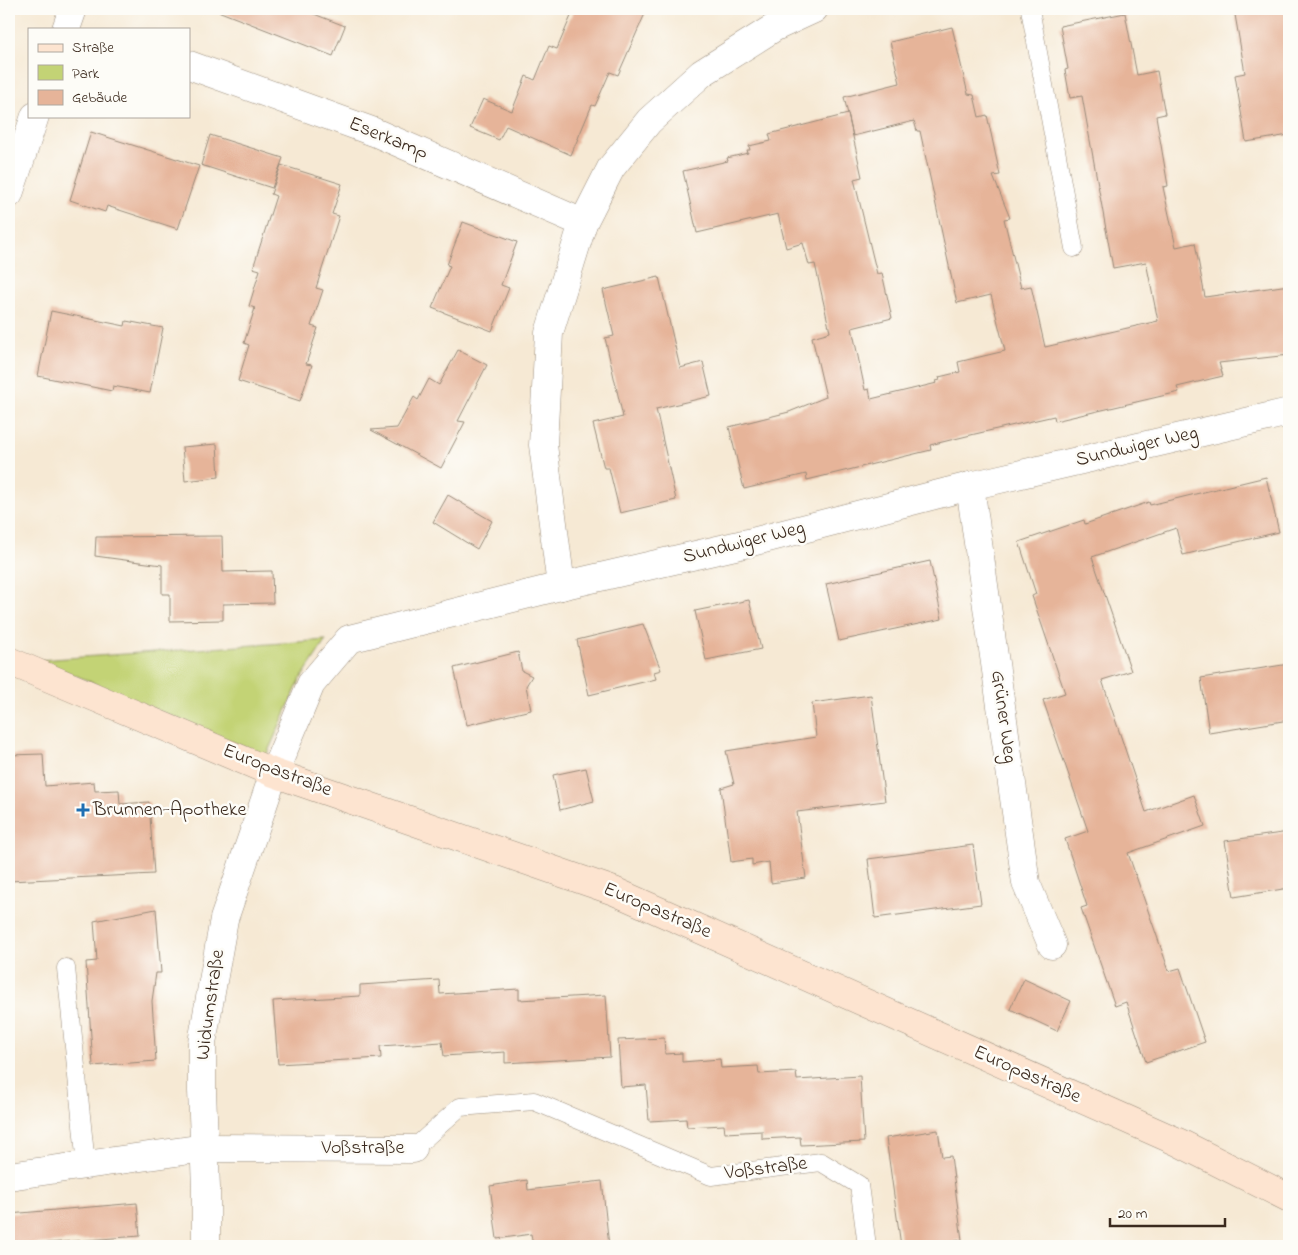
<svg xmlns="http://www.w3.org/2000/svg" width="1298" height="1255" viewBox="0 0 1298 1255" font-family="'Indie Flower',sans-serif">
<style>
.green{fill:#c3d375;stroke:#7f7e4a}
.building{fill:#e6b499}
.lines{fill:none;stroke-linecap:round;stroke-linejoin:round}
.lane-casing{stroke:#988a79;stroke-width:19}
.street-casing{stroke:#988a79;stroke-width:29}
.secondary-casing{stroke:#988a79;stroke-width:29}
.lane{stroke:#fff;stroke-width:18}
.street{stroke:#fff;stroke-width:28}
.secondary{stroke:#fde4d0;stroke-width:28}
.poi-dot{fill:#1f6fb2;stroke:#fdfcf7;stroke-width:2}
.labels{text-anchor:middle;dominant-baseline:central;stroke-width:5;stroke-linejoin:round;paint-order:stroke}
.street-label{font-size:20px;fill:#3b2a1e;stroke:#fdfcf7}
.poi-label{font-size:20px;fill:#3b2a1e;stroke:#fdfcf7;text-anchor:start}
</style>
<rect width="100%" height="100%" fill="#fdfcf7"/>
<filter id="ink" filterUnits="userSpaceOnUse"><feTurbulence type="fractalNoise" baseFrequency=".02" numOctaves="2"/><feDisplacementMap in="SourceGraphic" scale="10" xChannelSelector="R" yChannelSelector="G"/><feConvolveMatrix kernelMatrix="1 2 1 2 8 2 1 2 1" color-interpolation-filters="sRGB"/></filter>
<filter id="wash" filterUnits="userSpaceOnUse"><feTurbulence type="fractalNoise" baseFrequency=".0096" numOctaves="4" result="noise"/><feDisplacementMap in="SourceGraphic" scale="20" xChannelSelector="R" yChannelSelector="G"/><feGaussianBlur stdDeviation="1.12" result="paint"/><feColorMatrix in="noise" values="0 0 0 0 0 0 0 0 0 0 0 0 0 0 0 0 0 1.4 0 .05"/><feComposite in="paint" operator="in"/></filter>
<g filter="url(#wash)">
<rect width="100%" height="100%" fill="#f6e9d4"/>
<polygon class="green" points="326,640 300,680 266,756 39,660"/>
<g id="blocks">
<g class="building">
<polygon points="219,9 301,9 345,26 333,56 218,11"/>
<polygon points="574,9 647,9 618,75 610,72 595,106 592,105 571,155 506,126 499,140 470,128 483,99 512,111 526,76 535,80 549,46 557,49"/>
<polygon points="1234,9 1289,9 1289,135 1246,142 1235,75 1245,73"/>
<polygon points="1125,13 1137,75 1157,71 1165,114 1156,116 1168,186 1163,187 1176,247 1195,243 1205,297 1289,285 1289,355 1219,363 1223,376 1177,387 1179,392 1055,421 1054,416 975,434 930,445 931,450 807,480 806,474 744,489 729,427 789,412 826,397 812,337 830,332 815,264 809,265 803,243 786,248 778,214 697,233 683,171 728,161 727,158 748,153 747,150 750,150 749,146 771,141 769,134 848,114 862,177 854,179 877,274 882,273 892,318 852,328 865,390 869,389 871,399 937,383 936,381 940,380 939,377 960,372 958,362 1005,351 991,295 957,303 920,131 917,131 914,121 853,136 844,97 900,83 890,42 952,27 968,94 974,95 979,117 987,115 1000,175 993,176 1010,218 1004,219 1021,288 1031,286 1045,347 1158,321 1146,262 1113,268 1082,96 1070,98 1065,70 1068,69 1060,26"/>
<polygon points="91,132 199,166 178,229 107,206 105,212 70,200"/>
<polygon points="210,135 283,158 272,188 201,165"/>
<polygon points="281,165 342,184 332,214 339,216 316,288 323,290 311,326 318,328 306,364 312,365 300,401 238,381 249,345 244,343 255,308 249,306 260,270 253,268 276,196 271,194"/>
<polygon points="463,222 517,242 501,285 509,288 492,331 432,308 450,266 447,265"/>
<polygon points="659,277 680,368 703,362 711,396 656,409 676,500 620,513 609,468 604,468 593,424 623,417 605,338 614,336 603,290"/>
<polygon points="51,311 125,326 126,321 163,328 150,393 113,386 112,391 38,376"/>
<polygon points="458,350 487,365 458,421 465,422 441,468 371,430 397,428 414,397 418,400 429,379 439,385"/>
<polygon points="217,444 219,477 185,481 182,447"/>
<polygon points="1266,477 1279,532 1183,555 1176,528 1092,557 1131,671 1102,680 1146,812 1194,795 1205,826 1128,853 1169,971 1180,968 1205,1042 1146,1062 1126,1002 1115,1006 1081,908 1087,906 1065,839 1088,831 1043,700 1065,693 1032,596 1036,594 1019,542 1084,520 1085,524 1149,502 1150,505"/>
<polygon points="448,495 492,521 477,549 433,522"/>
<polygon points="222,536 223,572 272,571 273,603 223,604 223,620 170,621 170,594 162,594 162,565 95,556 96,537"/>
<polygon points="930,561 942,619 839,641 826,584"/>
<polygon points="749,600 761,649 706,660 695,611"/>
<polygon points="643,624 661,670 654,672 656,679 589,695 577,640"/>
<polygon points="518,652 522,671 532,676 526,686 531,710 467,725 454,668"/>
<polygon points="1289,664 1289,720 1209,733 1201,678"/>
<polygon points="871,695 885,801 797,812 806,878 771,883 769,862 752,865 752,859 731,862 721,788 734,784 726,751 816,737 812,703"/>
<polygon points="43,754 45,786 94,782 95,791 119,790 120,804 149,802 154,874 9,881 9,755"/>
<polygon points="586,768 594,801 560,810 553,775"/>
<polygon points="1289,832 1289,888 1234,897 1225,841"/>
<polygon points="973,845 981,904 875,918 868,859"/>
<polygon points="156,909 161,973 156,973 152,1001 156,1061 93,1066 86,962 97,961 94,921"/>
<polygon points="1024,979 1071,1001 1057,1031 1010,1009"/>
<polygon points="439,980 440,994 519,989 519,1000 606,995 610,1057 505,1063 505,1052 444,1056 442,1042 380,1046 381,1058 278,1064 273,1001 360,996 360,985"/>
<polygon points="664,1038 665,1054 682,1053 682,1062 720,1059 721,1068 758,1066 759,1074 796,1072 797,1080 860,1076 864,1142 801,1145 800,1137 762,1139 762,1131 725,1133 724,1125 687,1127 686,1119 649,1121 646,1085 621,1087 618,1040"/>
<polygon points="938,1130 942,1157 951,1156 962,1240 954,1241 954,1246 901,1246 886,1138"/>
<polygon points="527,1180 528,1190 602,1181 609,1246 533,1246 531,1234 497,1239 490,1186"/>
<polygon points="137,1203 140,1236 9,1246 9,1214"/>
</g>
</g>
</g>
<g filter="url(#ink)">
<use href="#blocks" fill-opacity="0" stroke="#988a79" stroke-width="1"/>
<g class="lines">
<g class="lane-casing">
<g id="lane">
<polyline points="1030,9 1074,248"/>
<polyline points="66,968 86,1165"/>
<polyline points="413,1149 460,1107 534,1101 711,1176 821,1162 859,1185 867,1246"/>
</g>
</g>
<g class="street-casing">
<g id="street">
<polyline points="66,29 73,9"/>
<polyline points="189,65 374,132 583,223"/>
<polyline points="9,194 35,116"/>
<polyline points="970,486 1026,883 1052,945"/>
<polyline points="561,586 543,445 549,333 583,223 611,168 649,121 702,73 775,27 814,9"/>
<polyline points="9,1176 204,1148 413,1149"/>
<polyline points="206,1246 206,1188 202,1091 202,1043 224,919 274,773 311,684 349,639 561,586 748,543 970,486 1289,412"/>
</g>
</g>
<g class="secondary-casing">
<polyline id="secondary" points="9,661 274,773 614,891 1178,1142 1289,1198"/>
</g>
<use href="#lane" class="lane"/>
<use href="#street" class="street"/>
<use href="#secondary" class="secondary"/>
</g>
</g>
<path class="poi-dot" d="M80.5 802.5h5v5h5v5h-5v5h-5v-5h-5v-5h5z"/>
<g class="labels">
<g class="street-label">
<text transform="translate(388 139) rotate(22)">Eserkamp</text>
<text transform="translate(1137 447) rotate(-13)">Sundwiger Weg</text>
<text transform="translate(744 543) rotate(-14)">Sundwiger Weg</text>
<text transform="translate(1003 717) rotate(82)">Grüner Weg</text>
<text transform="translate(277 771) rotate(21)">Europastraße</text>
<text transform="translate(657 911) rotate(23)">Europastraße</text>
<text transform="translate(211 1005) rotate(-82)">Widumstraße</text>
<text transform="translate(1027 1075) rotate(24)">Europastraße</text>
<text x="363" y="1148">Voßstraße</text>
<text transform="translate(766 1169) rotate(-7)">Voßstraße</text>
</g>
<g class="poi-label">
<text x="93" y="810">Brunnen-Apotheke</text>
</g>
</g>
<rect width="1298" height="1255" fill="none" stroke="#fdfcf7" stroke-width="30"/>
<rect x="28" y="28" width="162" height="90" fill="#fdfcf7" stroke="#afa8a0"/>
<rect x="38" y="44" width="25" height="8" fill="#fde4d0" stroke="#afa8a0"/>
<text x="72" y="52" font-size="15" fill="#3b2a1e">Straße</text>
<rect x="38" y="65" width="25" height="15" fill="#c3d375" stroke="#afa8a0"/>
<text x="72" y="78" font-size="15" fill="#3b2a1e">Park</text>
<rect x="38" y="90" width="25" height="15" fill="#e6b499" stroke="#afa8a0"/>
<text x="72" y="102" font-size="15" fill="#3b2a1e">Gebäude</text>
<path d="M1110 1218v8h115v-8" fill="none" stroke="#3b2a1e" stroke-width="2.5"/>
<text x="1118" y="1218" font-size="15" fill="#3b2a1e" stroke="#fdfcf7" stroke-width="4" paint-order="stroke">20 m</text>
</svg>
